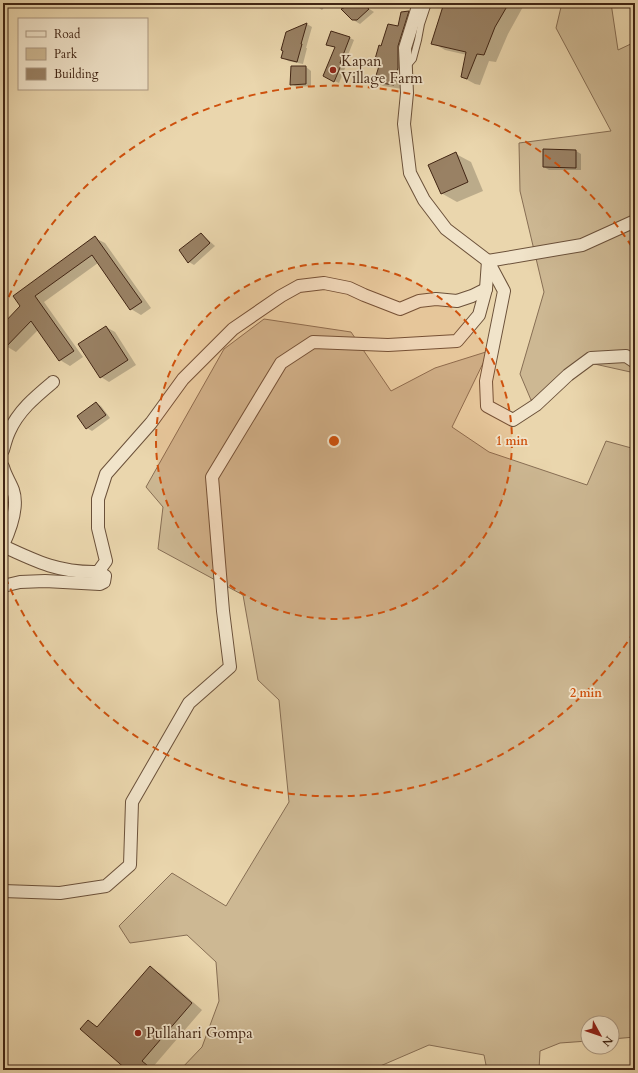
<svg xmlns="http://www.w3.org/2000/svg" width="638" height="1073" viewBox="0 0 638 1073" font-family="Cardo,serif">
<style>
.green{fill:#cdb893;stroke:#876e54}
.shadow{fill:#0003}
.building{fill:#998164;stroke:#412514}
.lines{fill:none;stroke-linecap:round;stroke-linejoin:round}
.service-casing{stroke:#6b513a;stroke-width:8}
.minor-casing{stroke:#6b513a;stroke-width:14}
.service{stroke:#f1e4ca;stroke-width:6}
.minor{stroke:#f1e4ca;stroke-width:12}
.ring{fill:none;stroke:#cf510d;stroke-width:2;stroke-dasharray:7 5}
.poi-dot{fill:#8f2418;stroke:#f1e4ca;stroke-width:1.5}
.labels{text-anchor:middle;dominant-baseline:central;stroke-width:3.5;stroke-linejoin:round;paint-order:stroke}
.poi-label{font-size:15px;fill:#412514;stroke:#f1e4ca;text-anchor:start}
.centre{fill:#cf510d;stroke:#f1e4ca;stroke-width:2}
.ring-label{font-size:12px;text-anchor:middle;font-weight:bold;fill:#cf510d;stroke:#f1e4ca;stroke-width:3.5;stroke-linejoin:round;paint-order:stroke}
</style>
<rect width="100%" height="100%" fill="#ead6ad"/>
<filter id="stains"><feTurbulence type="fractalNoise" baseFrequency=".005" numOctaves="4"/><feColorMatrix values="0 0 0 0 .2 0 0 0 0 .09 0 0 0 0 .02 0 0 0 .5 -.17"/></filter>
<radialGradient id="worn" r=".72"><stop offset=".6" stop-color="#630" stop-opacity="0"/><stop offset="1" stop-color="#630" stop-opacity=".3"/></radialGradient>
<g class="green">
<polygon points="562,3 611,3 618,50 635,42 635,373 590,363 556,391 531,400 520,374 544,292 520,191 519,143 611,131 556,28"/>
<polygon points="264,319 351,332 391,391 435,368 489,351 452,427 489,452 587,485 606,441 635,449 635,1037 612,1039 612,1023 588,1023 588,1041 560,1043 540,1051 539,1070 487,1070 484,1055 429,1045 378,1067 374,1070 180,1070 202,1047 219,1001 216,962 187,935 130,943 119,926 172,873 226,906 289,802 279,700 258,680 243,595 158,549 163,507 146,487 224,349"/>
</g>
<g class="shadow">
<polygon points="312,3 328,3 322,10"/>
<polygon points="358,3 360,3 365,6 374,12 360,24 355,21 343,9"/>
<polygon points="445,3 521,3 524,5 508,34 496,62 489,61 480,85 475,84 462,77 467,55 445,50 433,43"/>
<polygon points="408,12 416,17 402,89 383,86 375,82 379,69 374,66 382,47 399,28"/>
<polygon points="307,24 312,27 306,48 307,48 303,64 288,61 283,57 287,33"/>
<polygon points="332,32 350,38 354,40 344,65 346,66 339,83 324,76 336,48 328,44"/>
<polygon points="306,67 311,71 311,86 297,87 291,84"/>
<polygon points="576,151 581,154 581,170 549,170 544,167"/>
<polygon points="456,154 471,162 483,191 457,202 441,193"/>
<polygon points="201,235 206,238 215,246 194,265 189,262"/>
<polygon points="95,238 105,243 151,308 141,315 131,309 98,263 44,302 83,357 70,366 60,360 38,330 16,352 6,346 3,343 3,325"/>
<polygon points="106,327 115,332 136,365 109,382 101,377"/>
<polygon points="96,403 101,406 110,418 92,431 87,428"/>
<polygon points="150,968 161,974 202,1010 152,1068 155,1070 128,1070 88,1021 98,1027"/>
</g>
<g class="building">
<polygon points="355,3 362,3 369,9 357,20 352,20 341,9"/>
<polygon points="444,3 509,3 495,27 484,55 477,54 467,79 461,77 466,52 431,44"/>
<polygon points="409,11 398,46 398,68 394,85 374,82 379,66 373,66 379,45 381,46 388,24 398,26 401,12"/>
<polygon points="307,23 301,44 302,44 297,62 281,58 283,51 281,50 286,32"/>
<polygon points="331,31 350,37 340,63 342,63 334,82 323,76 335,47 326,45"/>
<polygon points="291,66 306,66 306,84 290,85"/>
<polygon points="543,149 576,150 576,168 543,167"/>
<polygon points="456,152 468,182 441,194 428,165"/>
<polygon points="201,233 210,243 188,263 179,250"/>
<polygon points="95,236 142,302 130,310 92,255 35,296 74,351 59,361 31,321 3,350 3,324 20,306 13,296"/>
<polygon points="106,326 128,360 100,378 78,344"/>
<polygon points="96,402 106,415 86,429 77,416"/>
<polygon points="150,966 192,1003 142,1061 153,1070 127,1070 80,1029 88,1020 97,1027"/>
</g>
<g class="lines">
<g class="service-casing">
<polyline id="service" points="407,66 413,59 418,40 421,24 428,3"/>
</g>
<g class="minor-casing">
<g id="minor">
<polyline points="419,3 405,48 407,93 404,124 410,173 424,200 446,229 488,261 504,291 486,381 487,406 513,420 536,405 568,375 591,358 626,356 635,362"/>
<polyline points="488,261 582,245 635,221"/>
<path d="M 3,450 C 5,444 6,438 9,432 C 18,411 35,397 53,382"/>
<path d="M 3,467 C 5,475 10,482 13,490 C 19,507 10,530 3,545"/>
<path d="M 3,546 C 37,562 60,573 98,572 L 106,561 L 98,528 L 98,499 L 106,474 L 151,423 L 183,379 L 233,329 L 281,296 L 299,286 L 324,283 L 349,288 L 364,295 L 400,309 L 419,301 L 436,299 L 457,301 L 472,296 L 486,289"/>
<polyline points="3,586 20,582 45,581 100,584 104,582 105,576 98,572"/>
<polyline points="3,891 60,893 106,886 130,865 132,802 189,703 230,667 223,611 212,477 281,363 313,342 388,345 457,341 479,315 486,289 488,261"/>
</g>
</g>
<use href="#service" class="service"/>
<use href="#minor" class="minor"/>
</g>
<circle cx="334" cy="441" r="178" fill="#cf510d" fill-opacity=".12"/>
<g class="ring">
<circle cx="334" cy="441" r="178"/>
<path d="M634 632A356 356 0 0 1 4 574M4 308A356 356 0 0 1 634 250"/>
</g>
<g class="poi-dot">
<circle cx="333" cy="70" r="4"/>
<circle cx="138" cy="1033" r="4"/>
</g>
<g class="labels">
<g class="poi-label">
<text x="341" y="61">Kapan<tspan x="341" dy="17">Village Farm</tspan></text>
<text x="146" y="1033">Pullahari Gompa</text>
</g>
</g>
<circle cx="334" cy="441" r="6" class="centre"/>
<g class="ring-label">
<text x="512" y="445">1 min</text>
<text x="586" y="697">2 min</text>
</g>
<rect width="638" height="1073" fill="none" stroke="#ead6ad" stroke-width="16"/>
<rect x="4" y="4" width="630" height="1065" fill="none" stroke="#412514" stroke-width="2"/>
<rect x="8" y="8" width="622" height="1057" fill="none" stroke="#412514"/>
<rect x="18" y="18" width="130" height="72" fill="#f1e4ca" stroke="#ab9881"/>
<rect x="26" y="31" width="20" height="6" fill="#f1e4ca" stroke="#ab9881"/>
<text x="54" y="38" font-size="12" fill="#412514">Road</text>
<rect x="26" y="48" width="20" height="12" fill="#cdb893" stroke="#ab9881"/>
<text x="54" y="58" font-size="12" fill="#412514">Park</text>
<rect x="26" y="68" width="20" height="12" fill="#998164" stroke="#ab9881"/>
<text x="54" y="78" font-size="12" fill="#412514">Building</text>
<g transform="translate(600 1035) rotate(130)"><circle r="19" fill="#f1e4ca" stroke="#ab9881"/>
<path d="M0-3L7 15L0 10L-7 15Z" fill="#8f2418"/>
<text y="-6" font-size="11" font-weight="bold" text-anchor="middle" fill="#412514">N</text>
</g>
<rect width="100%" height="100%" filter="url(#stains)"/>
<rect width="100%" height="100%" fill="url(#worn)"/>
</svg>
